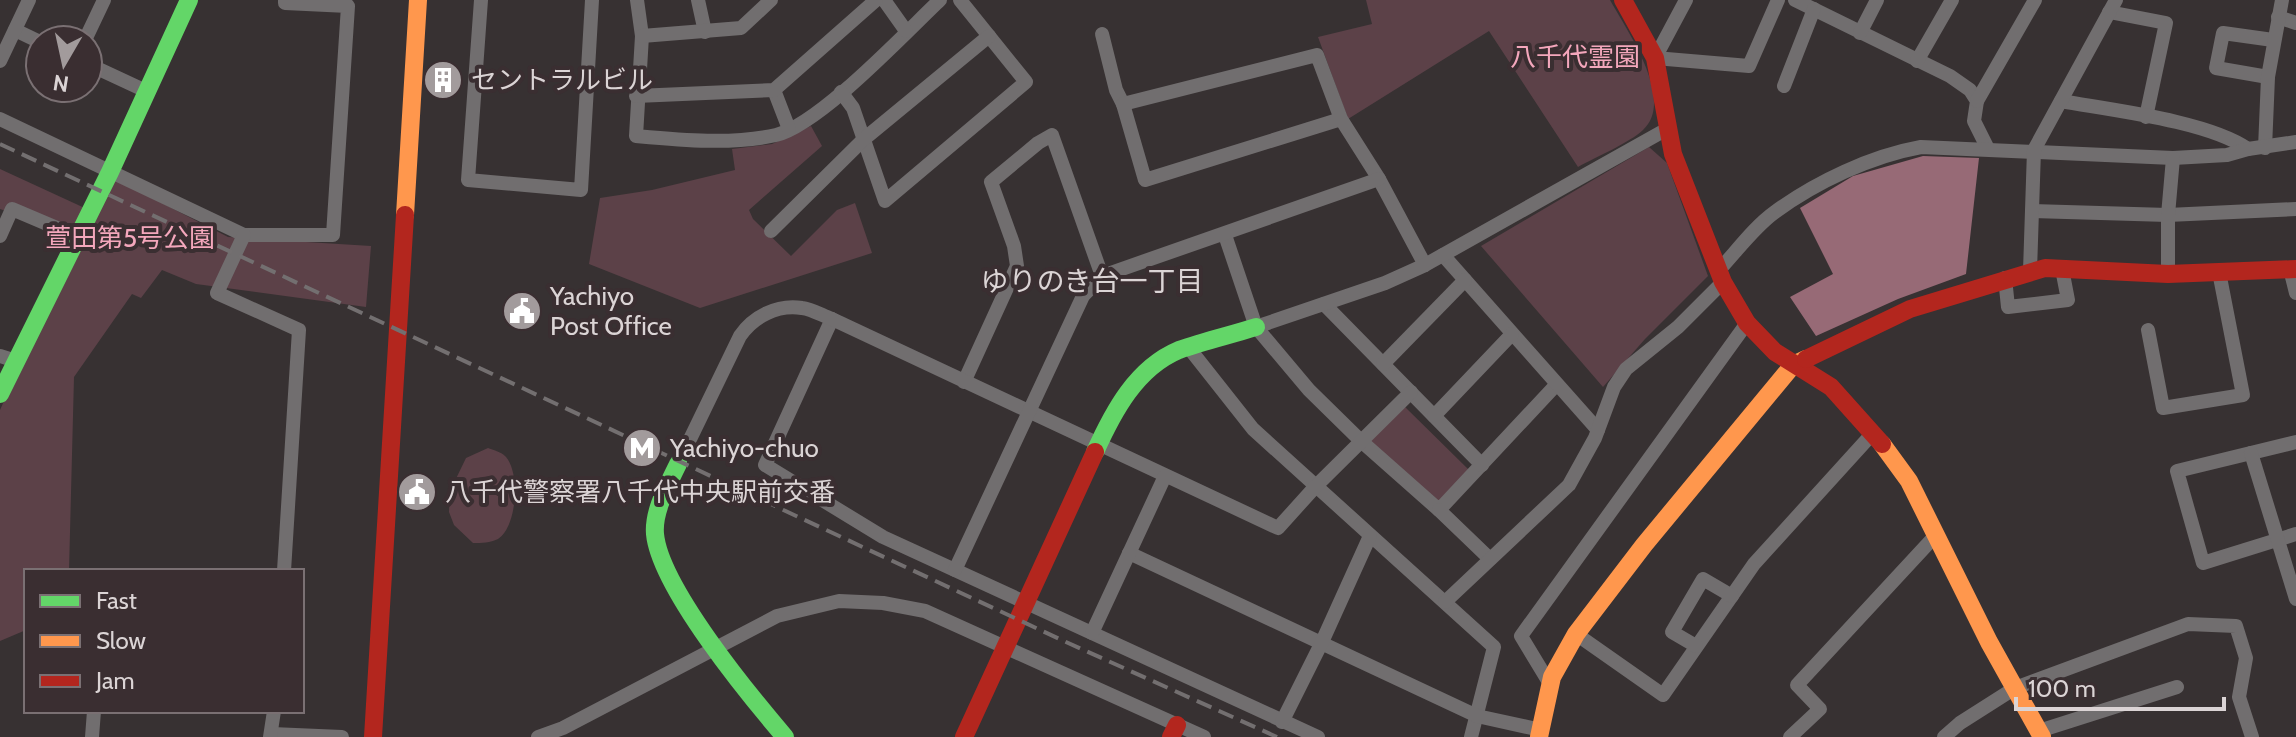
<svg xmlns="http://www.w3.org/2000/svg" width="2296" height="737" viewBox="0 0 2296 737" font-family="Cabin,'Noto Sans JP',sans-serif">
<style>
.green{fill:#5c4148}
.water{fill:#976a76}
.lines{fill:none;stroke-linecap:round;stroke-linejoin:round}
.street{stroke:#716e6f;stroke-width:14}
.fast{stroke:#63d668;stroke-width:18}
.slow{stroke:#ff974d;stroke-width:18}
.jam{stroke:#b3261e;stroke-width:18}
.rail{stroke:#736f70;stroke-width:4;stroke-dasharray:16 8;stroke-linecap:butt}
.labels{text-anchor:middle;dominant-baseline:central;stroke-width:8;stroke-linejoin:round;paint-order:stroke}
.park-label{font-size:26px;fill:#f4a7bc;stroke:#3a2e31}
.poi-label{font-size:26px;fill:#dbd4d5;stroke:#3a2e31;text-anchor:start}
.neighbourhood-label{font-size:28px;fill:#dbd4d5;stroke:#3a2e31}
</style>
<rect width="100%" height="100%" fill="#373132"/>
<g class="green">
<path d="M 1366,0 L 1610,0 C 1626,29 1676,100 1643,130 C 1629,143 1596,157 1578,167 L 1489,31 L 1348,119 L 1318,37 L 1372,24 Z"/>
<polygon points="811,126 822,146 749,210 753,219 791,256 837,210 855,203 872,253 700,308 589,264 600,198 652,190 735,170 732,149 772,144"/>
<polygon points="1649,147 1667,163 1708,276 1645,339 1603,387 1481,246"/>
<polygon points="0,169 89,210 77,234 0,209"/>
<polygon points="111,177 228,237 371,246 366,307 196,284 162,270 141,298 132,294 74,377 69,571 26,571 26,630 0,641 0,410 91,209"/>
<polygon points="1404,406 1469,470 1442,500 1436,500 1371,445 1369,437"/>
<path d="M 488,448 C 493,450 501,452 505,456 C 521,472 517,527 498,539 C 490,543 482,543 473,543 L 454,525 L 449,512 L 450,491 L 466,458 Z"/>
</g>
<polygon class="water" points="1923,156 1979,158 1966,274 1898,299 1816,336 1790,297 1833,274 1800,208 1853,176"/>
<g class="lines">
<g class="street">
<polyline points="481,0 468,180 581,190 592,0"/>
<path d="M 637,0 L 642,36 L 636,136 C 680,140 732,145 776,135 C 820,124 904,34 940,0"/>
<polyline points="698,0 705,32"/>
<polyline points="884,0 906,31"/>
<polyline points="1686,0 1655,58 1749,66 1778,0"/>
<polyline points="1795,0 1950,76 1970,90 1977,101 1974,121 1988,149"/>
<polyline points="2109,12 2166,23 2146,117"/>
<polyline points="2278,17 2296,23"/>
<polyline points="15,30 40,42"/>
<polyline points="1860,33 1877,0"/>
<polyline points="1102,34 1116,90 1123,104"/>
<polyline points="642,36 741,28 771,0"/>
<polyline points="85,40 104,0"/>
<polyline points="0,61 29,0"/>
<polyline points="1917,61 1952,0"/>
<polyline points="88,64 146,91"/>
<polyline points="2268,77 2216,68 2223,33 2273,40"/>
<polyline points="1784,86 1814,9"/>
<polyline points="774,90 789,129"/>
<polyline points="841,92 853,108 885,201 1026,82 960,0"/>
<polyline points="636,96 774,90 876,0"/>
<polyline points="1977,101 2035,0"/>
<path d="M 2061,101 C 2111,110 2208,121 2248,149"/>
<polyline points="0,119 244,235 333,235 348,6 285,3 285,0"/>
<polyline points="1341,119 1145,180 1123,104 1317,55 1341,119 1379,179 1425,265"/>
<polyline points="2265,148 2268,77 2282,0"/>
<polyline points="2032,211 2168,215 2296,209"/>
<polyline points="771,231 864,139 989,36"/>
<polyline points="244,235 217,293 299,330 284,571"/>
<polyline points="1225,235 1256,327 1309,390 1361,441 1439,510 1556,385"/>
<polyline points="0,236 12,209 78,237"/>
<polyline points="1443,255 1598,430"/>
<polyline points="2290,269 2296,293"/>
<path d="M 1719,270 C 1736,252 1754,227 1775,212 C 1816,182 1871,156 1921,147 L 2173,158 L 2227,155 L 2248,149 L 2296,142"/>
<polyline points="2030,271 2034,150 2116,0"/>
<polyline points="2168,274 2168,215 2173,158"/>
<polyline points="2005,278 2008,307 2068,300 2062,269"/>
<polyline points="1324,304 1482,465"/>
<polyline points="832,319 765,465 883,537 1318,737"/>
<polyline points="1256,327 1385,283 1425,265 1667,129"/>
<polyline points="2148,330 2163,408 2243,395 2219,272"/>
<polyline points="1189,348 1253,429 1494,647 1471,737"/>
<polyline points="0,356 16,361"/>
<polyline points="1383,364 1465,280"/>
<polyline points="964,382 1017,266 1014,246 991,182 1038,143 1052,135 1102,276"/>
<polyline points="1434,416 1512,334"/>
<polyline points="2296,442 2177,471 2203,563 2296,534"/>
<polyline points="2251,453 2296,599"/>
<path d="M 678,464 L 740,336 C 753,317 777,304 802,308 C 812,309 823,316 832,319 L 1278,528 L 1315,487 L 1411,392"/>
<polyline points="1439,510 1490,559"/>
<polyline points="1129,553 1477,716 1541,730"/>
<polyline points="955,570 1083,296 1102,276 1379,179"/>
<polyline points="1445,602 1569,485 1595,438 1614,387 1626,369 1678,327 1723,282"/>
<polyline points="1092,633 1165,476"/>
<polyline points="1576,634 1663,695 1754,564 1873,433"/>
<polyline points="1696,646 1672,632 1703,579 1732,596"/>
<polyline points="1550,684 1521,636 1747,323"/>
<polyline points="1282,722 1322,642 1370,536"/>
<polyline points="2039,731 2177,687"/>
<polyline points="272,734 342,737"/>
<polyline points="92,737 94,711"/>
<polyline points="270,737 274,711"/>
<polyline points="538,737 563,728 777,616 839,601 883,603 925,611 1204,737"/>
<polyline points="1790,737 1820,709 1797,685 1936,535"/>
<polyline points="1944,737 1960,723 2015,688 2188,624 2236,626 2246,658 2239,697 2252,737"/>
</g>
<g class="fast">
<polyline points="0,394 110,172 189,0"/>
<path d="M 1095,452 C 1113,412 1136,368 1179,350 C 1204,341 1231,335 1256,327"/>
<path d="M 678,464 C 668,485 653,511 655,534 C 660,587 749,695 785,737"/>
</g>
<g class="slow">
<polyline points="405,215 418,0"/>
<polyline points="1882,444 1909,481 1989,642 2042,737"/>
<polyline points="1539,737 1552,677 1576,634 1644,545 1793,365 1806,359"/>
</g>
<g class="jam">
<polyline points="1623,0 1655,58 1673,154 1723,282 1747,323 1775,352 1831,387 1882,444"/>
<polyline points="1806,359 1910,309 2045,268 2168,274 2296,269"/>
<polyline points="373,737 405,215"/>
<polyline points="964,737 1095,452"/>
<polyline points="1171,737 1177,725"/>
</g>
<polyline class="rail" points="0,144 1066,642 1277,737"/>
</g>
<defs>
<g id="building-disc" transform="scale(2)"><circle r="9.5" fill="#a29b9c" stroke="#3a2e31"/><path d="M-4-6H4V6H1V3H-1V6H-4ZM-2.5-4.3h1.7v1.8h-1.7ZM.8-4.3h1.7v1.8H.8ZM-2.5-1h1.7V.8h-1.7ZM.8-1h1.7V.8H.8Z" fill="#fff"/></g>
<g id="civic-disc" transform="scale(2)"><circle r="9.5" fill="#a29b9c" stroke="#3a2e31"/><path d="M-.6-6.5H3V-4.5H.6V-3L4-1V1h2V6H-6V1h2V-1L-.6-3ZM-1.2 2.5V6h2.4V2.5Z" fill="#fff"/></g>
<g id="metro-disc" transform="scale(2)"><circle r="9.5" fill="#a29b9c" stroke="#3a2e31"/><path d="M-5.5 5V-5H-3L0 0L3-5H5.5V5H3V-.5L0 4L-3-.5V5Z" fill="#fff"/></g>
</defs>
<g fill-rule="evenodd">
<use href="#building-disc" x="443" y="80"/>
<use href="#civic-disc" x="522" y="311"/>
<use href="#metro-disc" x="642" y="448"/>
<use href="#civic-disc" x="417" y="492"/>
</g>
<g class="labels">
<g class="park-label">
<text x="1575" y="57">八千代霊園</text>
<text x="130" y="238">萱田第5号公園</text>
</g>
<g class="poi-label">
<text x="471" y="80">セントラルビル</text>
<text x="550" y="296">Yachiyo<tspan x="550" dy="30">Post Office</tspan></text>
<text x="670" y="448">Yachiyo-chuo</text>
<text x="445" y="492">八千代警察署八千代中央駅前交番</text>
</g>
<g class="neighbourhood-label">
<text x="1092" y="281">ゆりのき台一丁目</text>
</g>
</g>
<rect x="24" y="569" width="280" height="144" fill="#3a2e31" stroke="#7a7073" stroke-width="2"/>
<rect x="40" y="595" width="40" height="12" fill="#63d668" stroke="#7a7073" stroke-width="2"/>
<text x="96" y="609" font-size="24" fill="#dbd4d5">Fast</text>
<rect x="40" y="635" width="40" height="12" fill="#ff974d" stroke="#7a7073" stroke-width="2"/>
<text x="96" y="649" font-size="24" fill="#dbd4d5">Slow</text>
<rect x="40" y="675" width="40" height="12" fill="#b3261e" stroke="#7a7073" stroke-width="2"/>
<text x="96" y="689" font-size="24" fill="#dbd4d5">Jam</text>
<g transform="translate(64 64) rotate(189)"><circle r="38" fill="#3a2e31" stroke="#7a7073" stroke-width="2"/>
<path d="M0-6L14 30L0 20L-14 30Z" fill="#a29b9c"/>
<text y="-12" font-size="22" font-weight="bold" text-anchor="middle" fill="#dbd4d5">N</text>
</g>
<path d="M2016 697v12h208v-12" fill="none" stroke="#dbd4d5" stroke-width="4"/>
<text x="2028" y="697" font-size="24" fill="#dbd4d5" stroke="#3a2e31" stroke-width="6" paint-order="stroke">100 m</text>
</svg>
